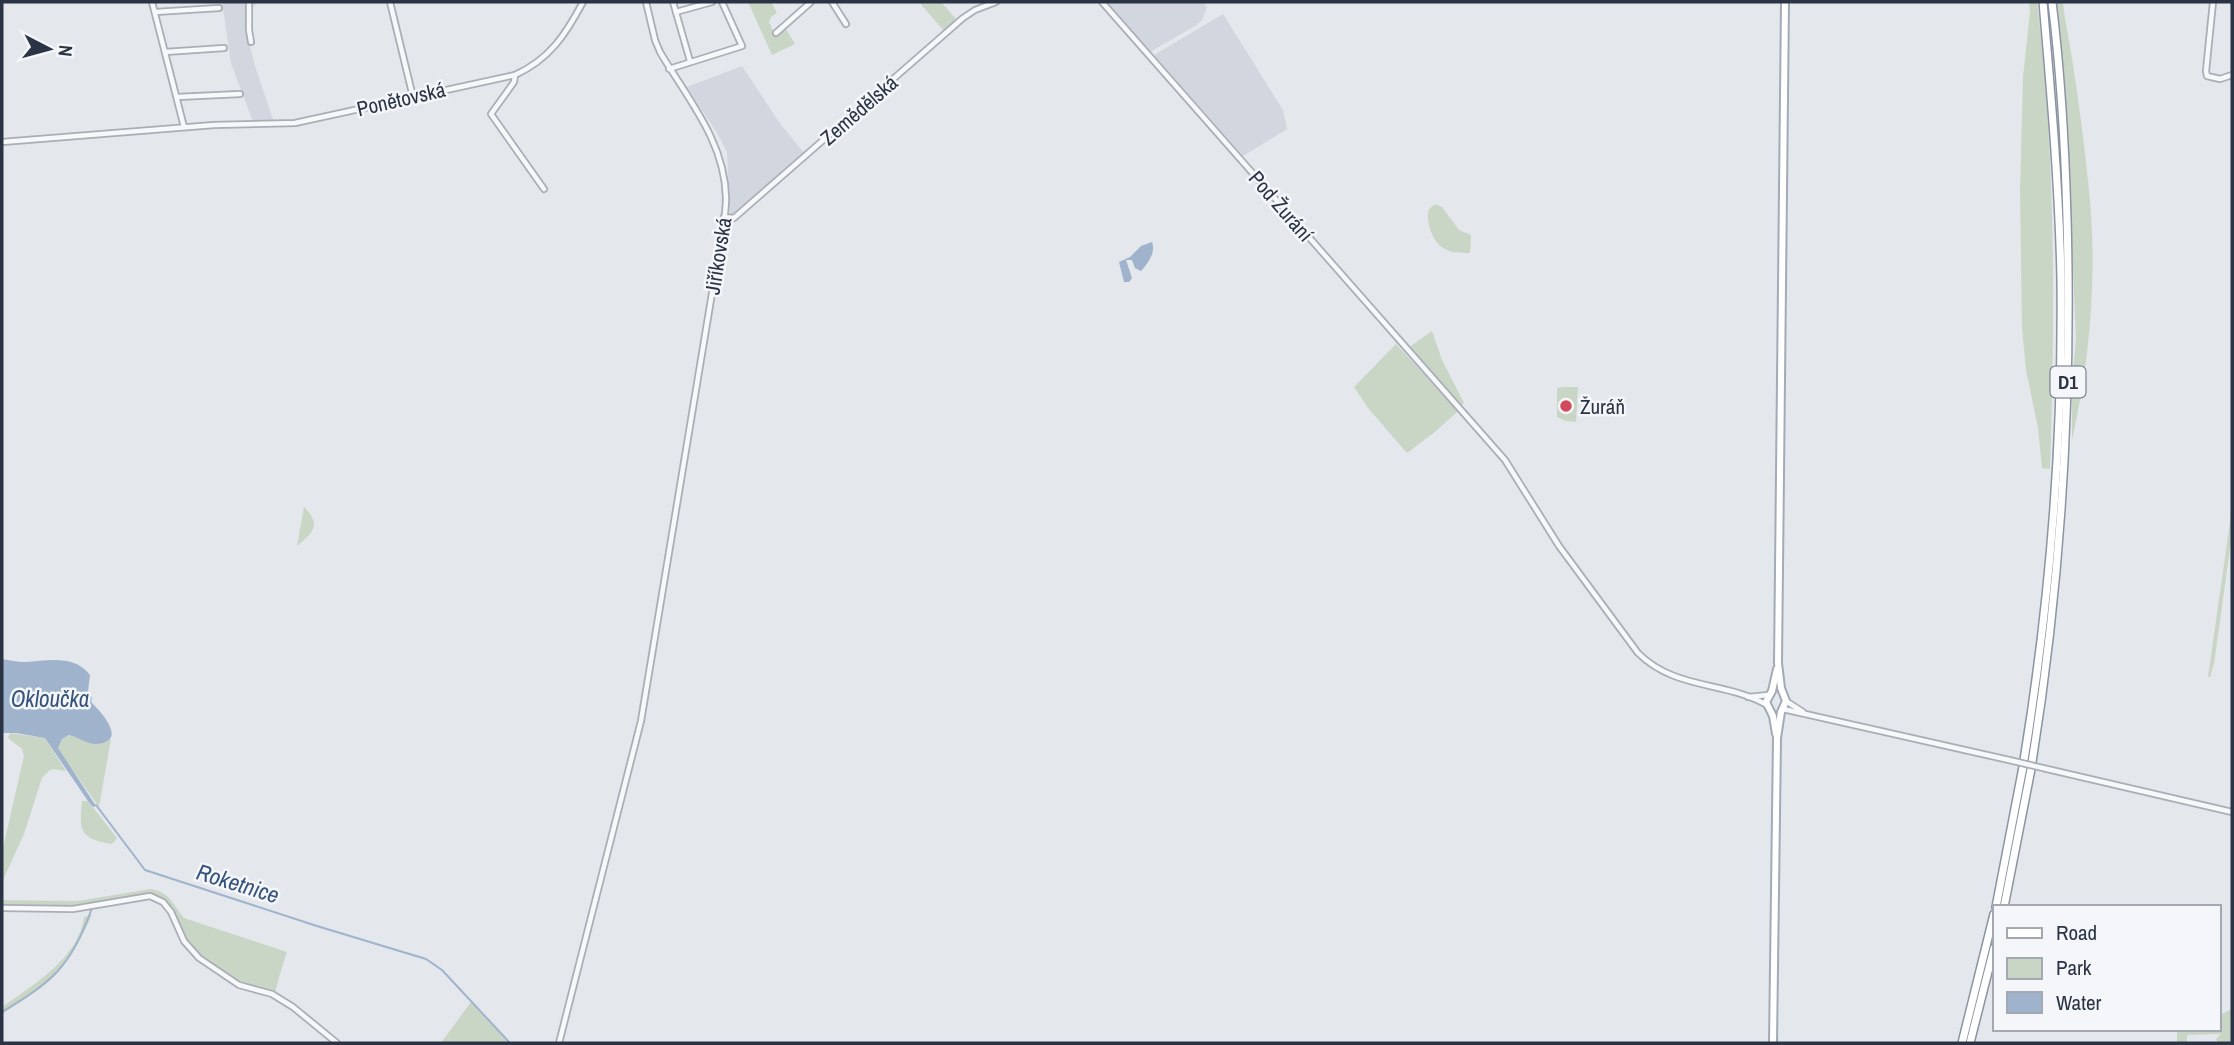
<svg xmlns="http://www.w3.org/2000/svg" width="2234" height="1045" viewBox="0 0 2234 1045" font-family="'Archivo Narrow',sans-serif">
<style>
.built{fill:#d2d6de}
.green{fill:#c9d6c5}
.water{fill:#9fb4cc}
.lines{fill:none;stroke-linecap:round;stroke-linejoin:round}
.stream{stroke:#9fb4cc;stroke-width:2}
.minor-casing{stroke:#a9aeb7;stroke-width:8}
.major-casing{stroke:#a3abb8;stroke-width:10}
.highway-casing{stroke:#8b94a3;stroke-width:10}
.minor{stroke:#f7f8fa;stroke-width:4.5}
.major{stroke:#fff;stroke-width:6}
.highway{stroke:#fff;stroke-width:7}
.minor-bridge-casing{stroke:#a9aeb7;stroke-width:8;stroke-linecap:butt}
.minor-bridge{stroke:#f7f8fa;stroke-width:4.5}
.poi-dot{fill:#d1495b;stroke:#f4f6f9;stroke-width:2.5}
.labels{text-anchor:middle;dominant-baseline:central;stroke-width:5;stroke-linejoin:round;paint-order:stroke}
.shield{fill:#f4f6f9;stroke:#676e7b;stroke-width:2}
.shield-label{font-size:19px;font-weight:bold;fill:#2b3445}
.street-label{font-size:21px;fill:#2b3445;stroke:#f4f6f9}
.poi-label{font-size:21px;fill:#2b3445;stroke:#f4f6f9;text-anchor:start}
.water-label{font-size:23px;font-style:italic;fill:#34527a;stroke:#f4f6f9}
</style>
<rect width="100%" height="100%" fill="#e4e7ec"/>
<g class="built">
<polygon points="222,2 258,2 247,13 246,32 255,66 274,122 253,122 231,63"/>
<polygon points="1103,2 1203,2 1207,7 1202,20 1195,26 1150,52"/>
<polygon points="1223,14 1283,110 1287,129 1243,156 1154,55"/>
<polygon points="742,66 779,122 804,153 730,217 727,152 717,133 687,87"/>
</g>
<g class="green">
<polygon points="748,2 771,2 777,13 771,17 769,22 776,37 786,29 795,44 772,55"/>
<polygon points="919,2 941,2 957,20 944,31"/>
<path d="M 2029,2 L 2037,2 C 2056,157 2055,313 2050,469 L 2042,468 L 2038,428 L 2026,370 L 2022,328 L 2020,190 L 2023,77 L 2030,12 Z"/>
<path d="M 2056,2 L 2063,2 C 2065,23 2070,43 2073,65 C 2079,103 2084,142 2088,181 C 2098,266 2091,356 2072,440 L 2072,384 L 2076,339 L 2067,125 Z"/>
<path d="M 1435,204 L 1442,207 L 1459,230 L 1471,235 L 1470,253 C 1463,253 1453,253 1447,250 C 1433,245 1425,221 1429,209 Z"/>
<polygon points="1432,331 1442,360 1464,403 1460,406 1408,348"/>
<polygon points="1396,344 1458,411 1436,431 1407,453 1368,408 1354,387"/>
<polygon points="1562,387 1578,387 1576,422 1566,421 1557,417 1557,388"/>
<path d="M 304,507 C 322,525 313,533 297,546 Z"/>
<polygon points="2232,508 2232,534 2214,664 2210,677 2208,677"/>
<path d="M 10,733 L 45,738 L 66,771 C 54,770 53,765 42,778 L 24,834 L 2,882 L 2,852 L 24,756 L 22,749 L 8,738 Z"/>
<polygon points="70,735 97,744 111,739 99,807 59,751 58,748 62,739"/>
<path d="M 82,801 L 88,801 L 117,838 L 112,844 C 79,839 79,830 82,801 Z"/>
<path d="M 151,889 C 170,892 173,905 184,918 L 287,952 C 282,966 278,981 275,993 C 246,984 217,974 195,951 C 180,935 176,904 156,896 C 145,892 135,896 124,898 C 81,907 46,907 2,906 L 2,900 L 78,901 Z"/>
<path d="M 92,915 C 66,971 53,982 2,1014 L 2,1007 C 32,986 79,958 84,917 Z"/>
<polygon points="471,1002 509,1043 441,1043"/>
<polygon points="2232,1009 2232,1043 2218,1043 2216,1039 2221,1034 2187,1035 2187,1043 2177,1043 2177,1029 2218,1029 2218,1027 2222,1026 2222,1021 2218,1020 2218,1016"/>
</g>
<g class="water">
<path d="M 1152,242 C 1156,253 1148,263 1141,271 L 1135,268 L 1132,260 L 1126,260 L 1132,278 L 1129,282 L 1124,282 L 1119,262 L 1130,257 L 1141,246 Z"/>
<path d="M 2,659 C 9,660 18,662 25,662 C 47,661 74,654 90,675 L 88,691 L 92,698 L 91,702 C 100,711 129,741 97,744 C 89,745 78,737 69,735 L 62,739 L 58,748 L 96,806 L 93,807 L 88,801 L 45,738 L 16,733 L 2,733 Z"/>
</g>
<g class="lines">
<g class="stream">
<polyline points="96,805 145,870 317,926 426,959 442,970 510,1043"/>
<path d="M 2,1012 C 53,981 71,967 92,908"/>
</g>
<g class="minor-casing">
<g id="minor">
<polyline points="152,2 184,127"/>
<polyline points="249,2 249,30 251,42"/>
<polyline points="390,2 413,97"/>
<polyline points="673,2 690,61"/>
<polyline points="832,2 846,24"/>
<path d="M 1102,2 L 1505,460 L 1559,546 L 1638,653 C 1675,690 1725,681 1767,705"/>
<polyline points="2213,2 2206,71 2207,76 2220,79 2232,75"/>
<polyline points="155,12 219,8"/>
<polyline points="676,12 712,2"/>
<polyline points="776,33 811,2"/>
<polyline points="165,52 224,48"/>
<polyline points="669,69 742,46 722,2"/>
<polyline points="515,75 514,82 491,114 544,189"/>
<polyline points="177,97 240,94"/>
<path d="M 2,142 L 214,125 L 295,123 L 515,75 C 550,59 566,34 583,2"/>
<polyline points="724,217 734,218 963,18 975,10 996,2"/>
<polyline points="1748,697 1768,695"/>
<polyline points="1786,701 1803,712"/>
<polyline points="1783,709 2009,760"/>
<polyline points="2047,769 2232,812"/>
<polyline points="2,908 73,909 150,896 163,902 171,912 184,941 199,958 239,985 272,994 293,1007 337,1043"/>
<path d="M 559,1043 L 641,721 L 719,251 C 722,234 726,215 726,198 C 725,141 687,98 660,52 L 655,40 L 646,2"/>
</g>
</g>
<g class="major-casing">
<g id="major">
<polyline points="1776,734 1773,716 1766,702 1772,691 1777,669"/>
<polyline points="1773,1043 1777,738 1781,712 1786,701 1781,688 1778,663 1785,2"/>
</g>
</g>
<g class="highway-casing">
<g id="highway">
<path d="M 2024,760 C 2050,601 2063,439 2061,278 C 2059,186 2051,94 2043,2"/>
<path d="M 2032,762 C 2061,582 2072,401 2067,218 C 2065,146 2061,74 2052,2"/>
<polyline points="1996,907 2023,767"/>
<polyline points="2004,907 2031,769"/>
<polyline points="1962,1043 1994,914"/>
<polyline points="1970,1043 1994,948"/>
</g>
</g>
<use href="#minor" class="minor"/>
<use href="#major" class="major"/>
<use href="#highway" class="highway"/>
<g class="minor-bridge-casing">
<polyline id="minor-bridge" points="2009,760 2047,769"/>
</g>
<use href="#minor-bridge" class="minor-bridge"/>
</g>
<circle class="poi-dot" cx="1566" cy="406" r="7"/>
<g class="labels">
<rect class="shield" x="2050.5" y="366.5" width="35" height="31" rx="5"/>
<g class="shield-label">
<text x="2068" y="382">D1</text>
</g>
<g class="street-label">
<text transform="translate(401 99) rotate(-13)">Ponětovská</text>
<text transform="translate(859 110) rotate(-41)">Zemědělská</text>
<text transform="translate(1281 206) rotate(49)">Pod Žurání</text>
<text transform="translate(718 256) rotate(-81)">Jiříkovská</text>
</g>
<g class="poi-label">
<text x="1580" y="406">Žuráň</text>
</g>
<g class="water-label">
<text x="50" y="698">Okloučka</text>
<text transform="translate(238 883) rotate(17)">Roketnice</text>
</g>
</g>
<rect width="2234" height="1045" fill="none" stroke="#2b3445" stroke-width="7"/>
<rect x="1993" y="905" width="228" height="126" fill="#f4f6f9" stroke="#a4a8b1" stroke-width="2"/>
<rect x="2007" y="928" width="35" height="10" fill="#ffffff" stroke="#a4a8b1" stroke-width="2"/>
<text x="2056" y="940" font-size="21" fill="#2b3445">Road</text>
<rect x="2007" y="958" width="35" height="21" fill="#c9d6c5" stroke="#a4a8b1" stroke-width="2"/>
<text x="2056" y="975" font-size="21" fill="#2b3445">Park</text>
<rect x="2007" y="992" width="35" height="21" fill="#9fb4cc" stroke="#a4a8b1" stroke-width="2"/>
<text x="2056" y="1010" font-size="21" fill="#2b3445">Water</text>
<g transform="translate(49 49) rotate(96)" stroke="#f4f6f9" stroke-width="5" paint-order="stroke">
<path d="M0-5L12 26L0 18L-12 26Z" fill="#2b3445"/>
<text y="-10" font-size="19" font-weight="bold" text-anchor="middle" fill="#2b3445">N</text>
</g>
</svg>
